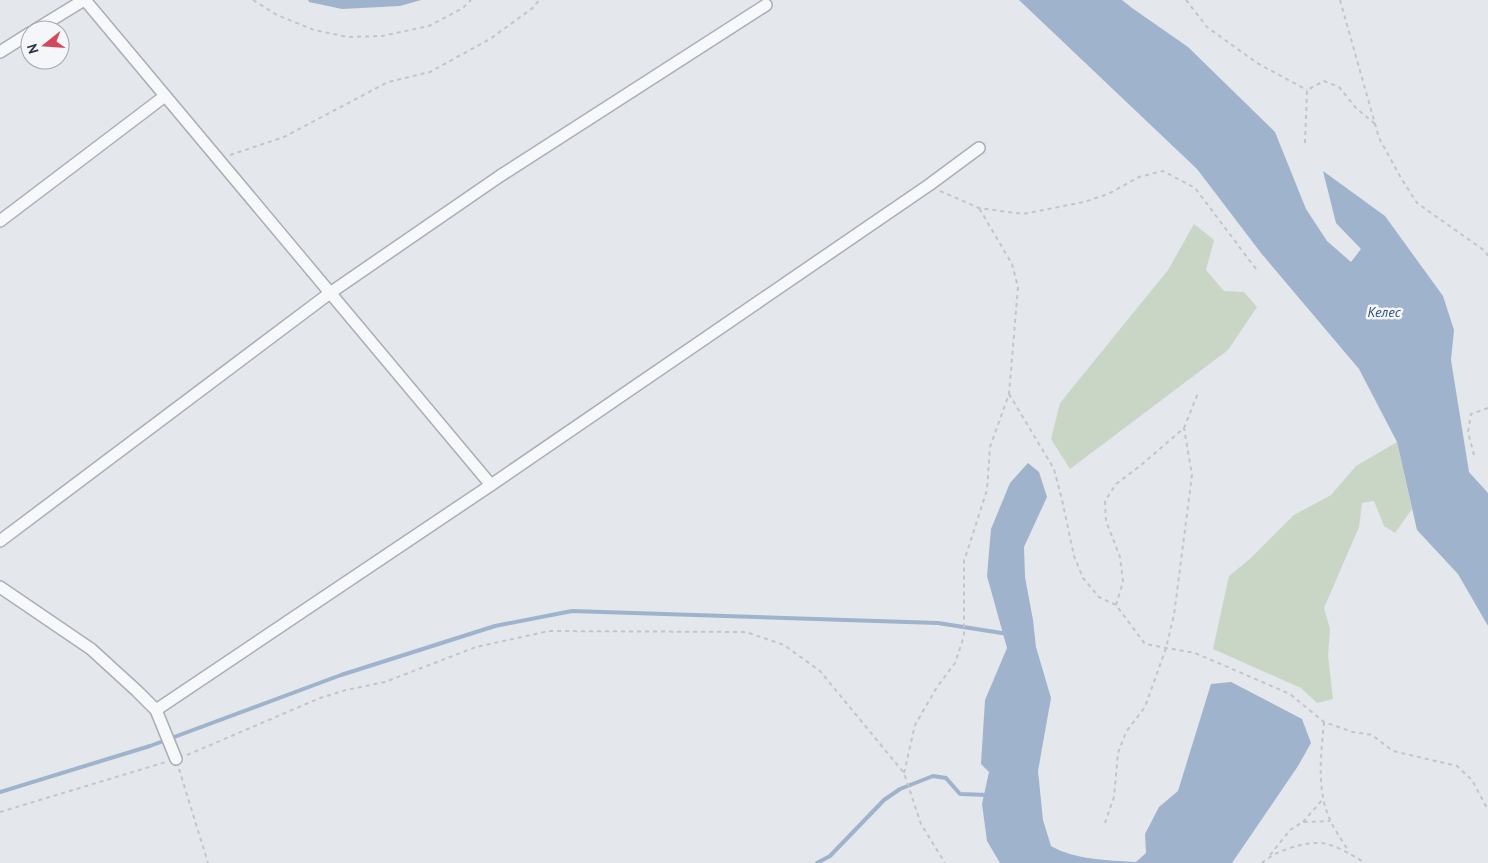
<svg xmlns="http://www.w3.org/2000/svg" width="1488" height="863" viewBox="0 0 1488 863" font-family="'PT Sans',sans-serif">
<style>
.green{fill:#c9d6c5}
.water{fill:#9fb4cc}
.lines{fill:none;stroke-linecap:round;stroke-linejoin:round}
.stream{stroke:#9fb4cc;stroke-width:4}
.minor-casing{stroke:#a9aeb7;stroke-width:14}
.path{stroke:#c2c5cb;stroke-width:2;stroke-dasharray:4 4;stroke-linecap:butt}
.minor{stroke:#f7f8fa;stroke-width:11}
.labels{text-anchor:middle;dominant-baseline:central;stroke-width:5;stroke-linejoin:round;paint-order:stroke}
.water-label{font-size:14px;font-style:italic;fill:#34527a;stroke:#f4f6f9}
</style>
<rect width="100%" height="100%" fill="#e4e7ec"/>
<g class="green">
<polygon points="1194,224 1214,240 1206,270 1224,291 1244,292 1257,307 1228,350 1070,469 1051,439 1060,403 1168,270"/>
<polygon points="1397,442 1412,509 1395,533 1384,526 1374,501 1362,503 1359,527 1324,608 1330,629 1328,655 1333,699 1317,703 1301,688 1213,649 1229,576 1251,558 1294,515 1331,495 1356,466"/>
</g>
<g class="water">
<polygon points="308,0 421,0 400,6 342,9 309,2"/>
<polygon points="1019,0 1122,0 1132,8 1188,47 1275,132 1306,209 1327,241 1351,262 1361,249 1336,223 1323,171 1385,216 1443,296 1454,330 1451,360 1469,472 1488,493 1488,626 1458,574 1417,530 1397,442 1359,369 1261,253 1197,169"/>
<path d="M 1028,463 L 1039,472 L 1047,497 L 1024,547 L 1025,577 L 1033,620 L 1036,647 L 1051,698 L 1038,771 L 1043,820 L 1051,846 C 1076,860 1107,860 1136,862 L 1146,853 L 1145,834 L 1159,807 L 1178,791 L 1211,684 L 1231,682 L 1302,719 L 1311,743 L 1298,766 L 1232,863 L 1000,863 L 987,841 L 982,804 L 989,772 L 981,764 L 985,700 L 1007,648 L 987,576 L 991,529 L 1010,483 Z"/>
</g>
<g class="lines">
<g class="stream">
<polyline points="0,792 150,746 341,675 495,626 572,611 938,623 1008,634"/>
<polyline points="817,863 830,856 884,800 900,789 933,776 946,778 960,794 988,795"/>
</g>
<g class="minor-casing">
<g id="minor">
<polyline points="85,0 491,485"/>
<polyline points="35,30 84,0"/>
<polyline points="0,52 30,33"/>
<polyline points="0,221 165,96"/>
<polyline points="0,541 330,293 500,176 766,5"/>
<polyline points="0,587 91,649 137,691 156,710 176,759"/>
<polyline points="156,710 491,485 929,185 979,148"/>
</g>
</g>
<g class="path">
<polyline points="253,0 277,15 314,30 348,37 382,36 429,26 463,8 471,0"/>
<polyline points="1186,0 1207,27 1257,63 1307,90"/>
<polyline points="1340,0 1379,138 1401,178 1417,203 1485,251 1488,256"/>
<polyline points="1305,143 1307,90 1324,81 1339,87 1356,108 1375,124"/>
<polyline points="230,155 284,137 388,82 430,72 490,39 534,7 539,0"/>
<polyline points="940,191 979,208 1023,214 1084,202 1108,194 1139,177 1163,171 1195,188 1256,269"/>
<polyline points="1009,394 1054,469 1062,500 1074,556 1083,578 1099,597 1116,605 1145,644 1195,653 1290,694 1324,722 1353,732 1372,735 1393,751 1457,766 1472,780 1488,810"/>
<polyline points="1474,455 1468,432 1471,414 1488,408"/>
<polyline points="1116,605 1123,582 1120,557 1106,521 1105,501 1116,484 1140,466 1184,428 1198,393"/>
<path d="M 1324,722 C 1321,755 1316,791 1331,822 C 1336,832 1343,842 1349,852"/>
<polyline points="187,755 320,698 346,690 385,682 476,647 549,631 746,632 784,645 820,671 904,773 921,824 945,863"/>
<polyline points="179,769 208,863"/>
<polyline points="904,773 915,725 937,687 955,663 964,636 964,561 987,490 990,447 1009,394 1018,287 1012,264 979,208"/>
<polyline points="0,812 166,762"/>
<polyline points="1303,822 1323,799"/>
<polyline points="1105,823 1114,797 1118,753 1126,732 1145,707 1166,648 1174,615 1192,475 1184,428"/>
<polyline points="1270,855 1290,830 1303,822 1330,821"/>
<path d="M 1262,863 C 1273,852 1303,842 1319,843 C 1333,843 1354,856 1365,863"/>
</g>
<use href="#minor" class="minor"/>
</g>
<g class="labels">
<g class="water-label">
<text x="1384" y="312">Келес</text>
</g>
</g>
<g transform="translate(45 45) rotate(253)"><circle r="24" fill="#f4f6f9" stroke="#a4a8b1"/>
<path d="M0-4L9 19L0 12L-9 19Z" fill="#d1495b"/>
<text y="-8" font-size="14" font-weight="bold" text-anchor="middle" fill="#2b3445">N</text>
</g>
</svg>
